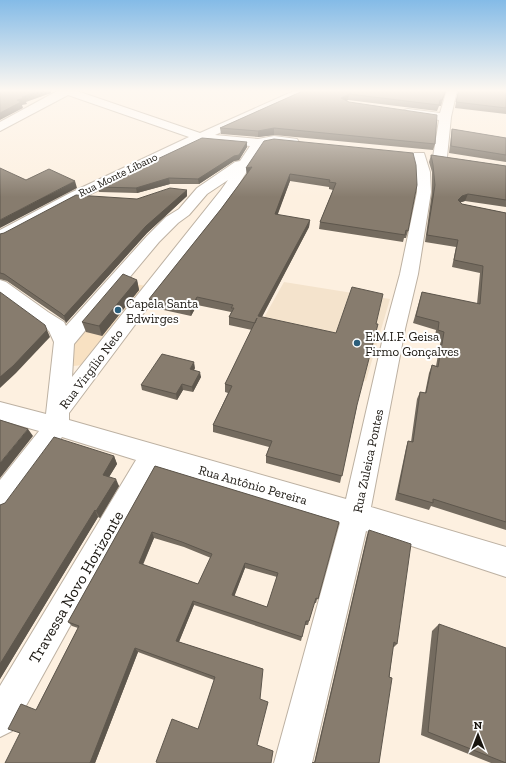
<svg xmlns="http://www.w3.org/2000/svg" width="506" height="763" viewBox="0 0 506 763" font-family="'Zilla Slab',serif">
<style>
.built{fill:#f4e3cc}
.green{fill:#f8e1c2}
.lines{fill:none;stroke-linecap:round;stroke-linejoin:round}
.minor-casing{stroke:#bdb1a2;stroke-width:2}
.minor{fill:#fff;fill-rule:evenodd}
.wall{fill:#746b5f;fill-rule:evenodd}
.shaded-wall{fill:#5e574d}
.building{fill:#877c6e;stroke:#5e574d;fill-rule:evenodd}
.poi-dot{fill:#2b5e7b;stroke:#fff;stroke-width:1.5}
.labels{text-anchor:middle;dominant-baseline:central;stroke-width:4;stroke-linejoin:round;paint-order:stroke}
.far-street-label{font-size:11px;fill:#19150f;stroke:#fff}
.poi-label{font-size:13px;fill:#19150f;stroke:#fff;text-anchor:start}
.street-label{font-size:13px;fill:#19150f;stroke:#fff}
.near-street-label{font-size:16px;fill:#19150f;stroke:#fff}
</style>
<rect width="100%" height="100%" fill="#fdf0e0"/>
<polygon class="built" points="284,282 390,299 366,381 244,353"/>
<polygon class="green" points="121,281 146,286 84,365 73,366 68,340"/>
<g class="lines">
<g class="minor-casing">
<g id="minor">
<path d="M 59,90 L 74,90 L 200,133 L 296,90 L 310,90 L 309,92 L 215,135 L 258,139 L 274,136 L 297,139 L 299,142 L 297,145 C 287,147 275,144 263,146 L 232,195 L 69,413 L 69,420 L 346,499 L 385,329 L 400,274 L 417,192 L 416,172 L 412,156 L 414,153 L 424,153 L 430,172 L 431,192 L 418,274 L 405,329 L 371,507 L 506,547 L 506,577 L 366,531 L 312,763 L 274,763 L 340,523 L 158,467 L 12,731 L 0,737 L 0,686 L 136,460 L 62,437 L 9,509 L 0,512 L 0,480 L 39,431 L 0,420 L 0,402 L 46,414 L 54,342 L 49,331 L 0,295 L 0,280 L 6,282 L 48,312 L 64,322 L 66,326 L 147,236 L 166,217 L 179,209 L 197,188 L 235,162 L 240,161 L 250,146 L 202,141 L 80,199 L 6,239 L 0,241 L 0,230 L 70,193 L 189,137 L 68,95 L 0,131 L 0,122 ZM 228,180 L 221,190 L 72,377 L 74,344 L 159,242 L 178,223 L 189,215 L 207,194 Z"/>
<polygon points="447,90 457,90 451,117 447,157 445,160 435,160 433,157 439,120 408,115 404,114 402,112 404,110 408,109 440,113"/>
</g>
</g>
<use href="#minor" class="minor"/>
</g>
<g class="wall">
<polygon points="305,90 446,90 441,106 439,106 437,111 348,100 346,101 435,144 433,150 274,135 258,137 221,134 220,128"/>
<polygon points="458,90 506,90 506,114 455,108"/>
<polygon points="452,129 506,138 506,162 449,153 451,136"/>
<polygon points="274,139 408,231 406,238 404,238 403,242 319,229 320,222 333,190 329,189 329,187 290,181 277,215 310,220 309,227 262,317 357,406 340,483 266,463 266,456 269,447 213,432 213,425 228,393 225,392 225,384 252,330 229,325 229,317 231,312 197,305 191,316 150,307 149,299 221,209 247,174 246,168"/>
<polygon points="247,142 247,147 239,160 234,161 199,184 170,184 137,193 99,192 98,187"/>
<polygon points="431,155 506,166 506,207 465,201 460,202 462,204 506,213 506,530 431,506 429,510 395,500 406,448 408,441 411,442 417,399 420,392 425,393 429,373 432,365 436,366 441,339 435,337 436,330 413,323 422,292 477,304 480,273 452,267 456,247 425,242 432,192 432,172 429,162"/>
<polygon points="187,190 187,196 147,233 66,323 65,321 7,281 0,279 0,234 137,199"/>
<polygon points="137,280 139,290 102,336 86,332 82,322"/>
<polygon points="195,368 194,370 201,377 193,392 183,390 177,400 142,390 141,385"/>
<polygon points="114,456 117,464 109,477 119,486 100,518 98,517 0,679 0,505"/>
<path d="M 155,466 L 339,522 L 316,603 L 314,603 L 308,625 L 305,625 L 301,641 L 194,605 L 179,642 L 263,669 L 198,729 L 214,680 L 138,652 L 95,763 L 5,763 L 36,710 L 78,628 L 72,626 L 68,622 ZM 154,538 L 184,547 L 211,558 L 198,584 L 143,565 ZM 245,568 L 277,577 L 267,607 L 234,596 Z"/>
<polygon points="369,530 397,644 394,647 393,647 379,763 314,763 367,535"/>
<polygon points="439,624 506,763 491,763 421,735 432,631"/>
</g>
<g class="shaded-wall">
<polygon points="41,90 50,90 51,93 26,102 27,104 22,105 23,108 0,120 0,113 22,97"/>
<polygon points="349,94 348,100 341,103 341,98"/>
<polygon points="274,128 274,135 258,137 258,131"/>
<polygon points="247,142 247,147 239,160 234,161 199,184 198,179"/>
<polygon points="252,167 247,175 246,168"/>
<polygon points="290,174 290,181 275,222 275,214"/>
<polygon points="169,178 170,184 137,193 136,188"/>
<polygon points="75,181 77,188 0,228 0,220"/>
<polygon points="187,190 187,196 147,233 66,323 64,316 146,226"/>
<polygon points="468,194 465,201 459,203 458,200 462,196"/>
<polygon points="310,220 309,227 258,324 258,316"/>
<polygon points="137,280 139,290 102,336 99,326"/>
<polygon points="197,297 197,305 191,316 190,309"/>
<polygon points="47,330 50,337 16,373 0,388 0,377"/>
<polygon points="194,362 195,368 191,375 190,369"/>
<polygon points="200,372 201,377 193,392 192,387"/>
<polygon points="182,384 183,390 177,400 176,394"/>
<polygon points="28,429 33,436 0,478 0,463"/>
<polygon points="114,456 117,464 106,482 103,475"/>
<polygon points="116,479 119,486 100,518 96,511"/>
<polygon points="95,510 98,517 0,679 0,664"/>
<polygon points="152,532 154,538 141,568 139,563"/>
<polygon points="245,563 245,568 233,600 232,595"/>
<polygon points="193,601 194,605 178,644 176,641"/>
<polygon points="135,648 138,652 95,763 90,763"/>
</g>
<g class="building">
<polygon points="0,90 41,90 22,97 25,98 17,100 21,102 0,113"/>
<polygon points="305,90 446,90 442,100 440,100 439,105 349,94 341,98 349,102 437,115 435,144 274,128 258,131 220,128"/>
<polygon points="459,90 506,90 506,108 456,102"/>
<polygon points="452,129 506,138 506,155 451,146"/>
<polygon points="202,138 247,142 239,155 234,156 198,179 169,178 136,188 98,187"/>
<polygon points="274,139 413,153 416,165 417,185 408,231 406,230 405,235 320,222 336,183 329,182 330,180 290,174 275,214 310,220 258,316 336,333 352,287 383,294 376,324 378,324 357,405 342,476 266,456 272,441 213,425 232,386 225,384 257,318 255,323 229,317 234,308 231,308 233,305 197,297 190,309 149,299 221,209 252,167 246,168 264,141"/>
<polygon points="431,155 506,166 506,200 468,194 462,196 458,200 462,204 506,213 506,522 433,499 433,503 398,493 408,441 413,442 420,392 426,393 432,365 438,367 444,332 438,330 439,322 416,316 422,292 480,304 483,266 454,260 458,240 427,235 435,185 433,165"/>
<polygon points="0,168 26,180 49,169 75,181 0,220"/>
<polygon points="170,188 187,190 146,226 64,316 62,314 4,274 0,273 0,234 4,233 76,195 137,199"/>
<polygon points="123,274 137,280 99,326 82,322"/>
<polygon points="0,292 45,325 47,330 13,366 0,377"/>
<polygon points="162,354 194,362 190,369 200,372 192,387 182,384 176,394 141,385"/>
<polygon points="0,420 28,429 0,463"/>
<polygon points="54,437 114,456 103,475 116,479 96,511 95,510 0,664 0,505 5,503"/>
<path d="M 155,466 L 339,522 L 318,599 L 316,598 L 309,621 L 306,621 L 302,637 L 193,601 L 176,641 L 263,669 L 260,699 L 268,702 L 257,745 L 273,751 L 271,763 L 158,763 L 156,762 L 172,719 L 198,729 L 215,677 L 135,648 L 90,763 L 5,763 L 20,733 L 8,729 L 21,704 L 36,710 L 79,626 L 68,622 ZM 152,532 L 182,542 L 212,554 L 198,584 L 139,563 ZM 245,563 L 278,573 L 267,607 L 232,595 Z"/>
<polygon points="369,530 411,544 397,644 394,642 389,677 392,678 379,763 312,763 315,762"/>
<polygon points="439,624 506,648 506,763 428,732"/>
</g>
<linearGradient id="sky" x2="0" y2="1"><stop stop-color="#84bbe7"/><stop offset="0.46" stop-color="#fef8f1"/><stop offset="1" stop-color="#fef8f1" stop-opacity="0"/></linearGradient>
<rect width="506" height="197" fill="url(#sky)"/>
<g class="poi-dot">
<circle cx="118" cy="310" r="4"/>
<circle cx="357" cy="343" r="4"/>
</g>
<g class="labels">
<g class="far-street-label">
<text transform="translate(118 175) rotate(-26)">Rua Monte Líbano</text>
</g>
<g class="poi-label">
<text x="126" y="303">Capela Santa<tspan x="126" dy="15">Edwirges</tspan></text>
<text x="365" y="336">E.M.I.F. Geisa<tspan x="365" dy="15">Firmo Gonçalves</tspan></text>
</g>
<g class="street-label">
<text transform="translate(91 369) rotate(-53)">Rua Virgílio Neto</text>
<text transform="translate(368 461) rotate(-78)">Rua Zuleica Pontes</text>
<text transform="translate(253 485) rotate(16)">Rua Antônio Pereira</text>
</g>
<g class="near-street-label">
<text transform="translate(76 587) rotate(-60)">Travessa Novo Horizonte</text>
</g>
</g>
<g transform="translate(478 735)" stroke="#ffffff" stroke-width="3" paint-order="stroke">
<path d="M0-3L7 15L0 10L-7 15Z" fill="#19150f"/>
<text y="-6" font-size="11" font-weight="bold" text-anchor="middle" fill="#19150f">N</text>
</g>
</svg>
